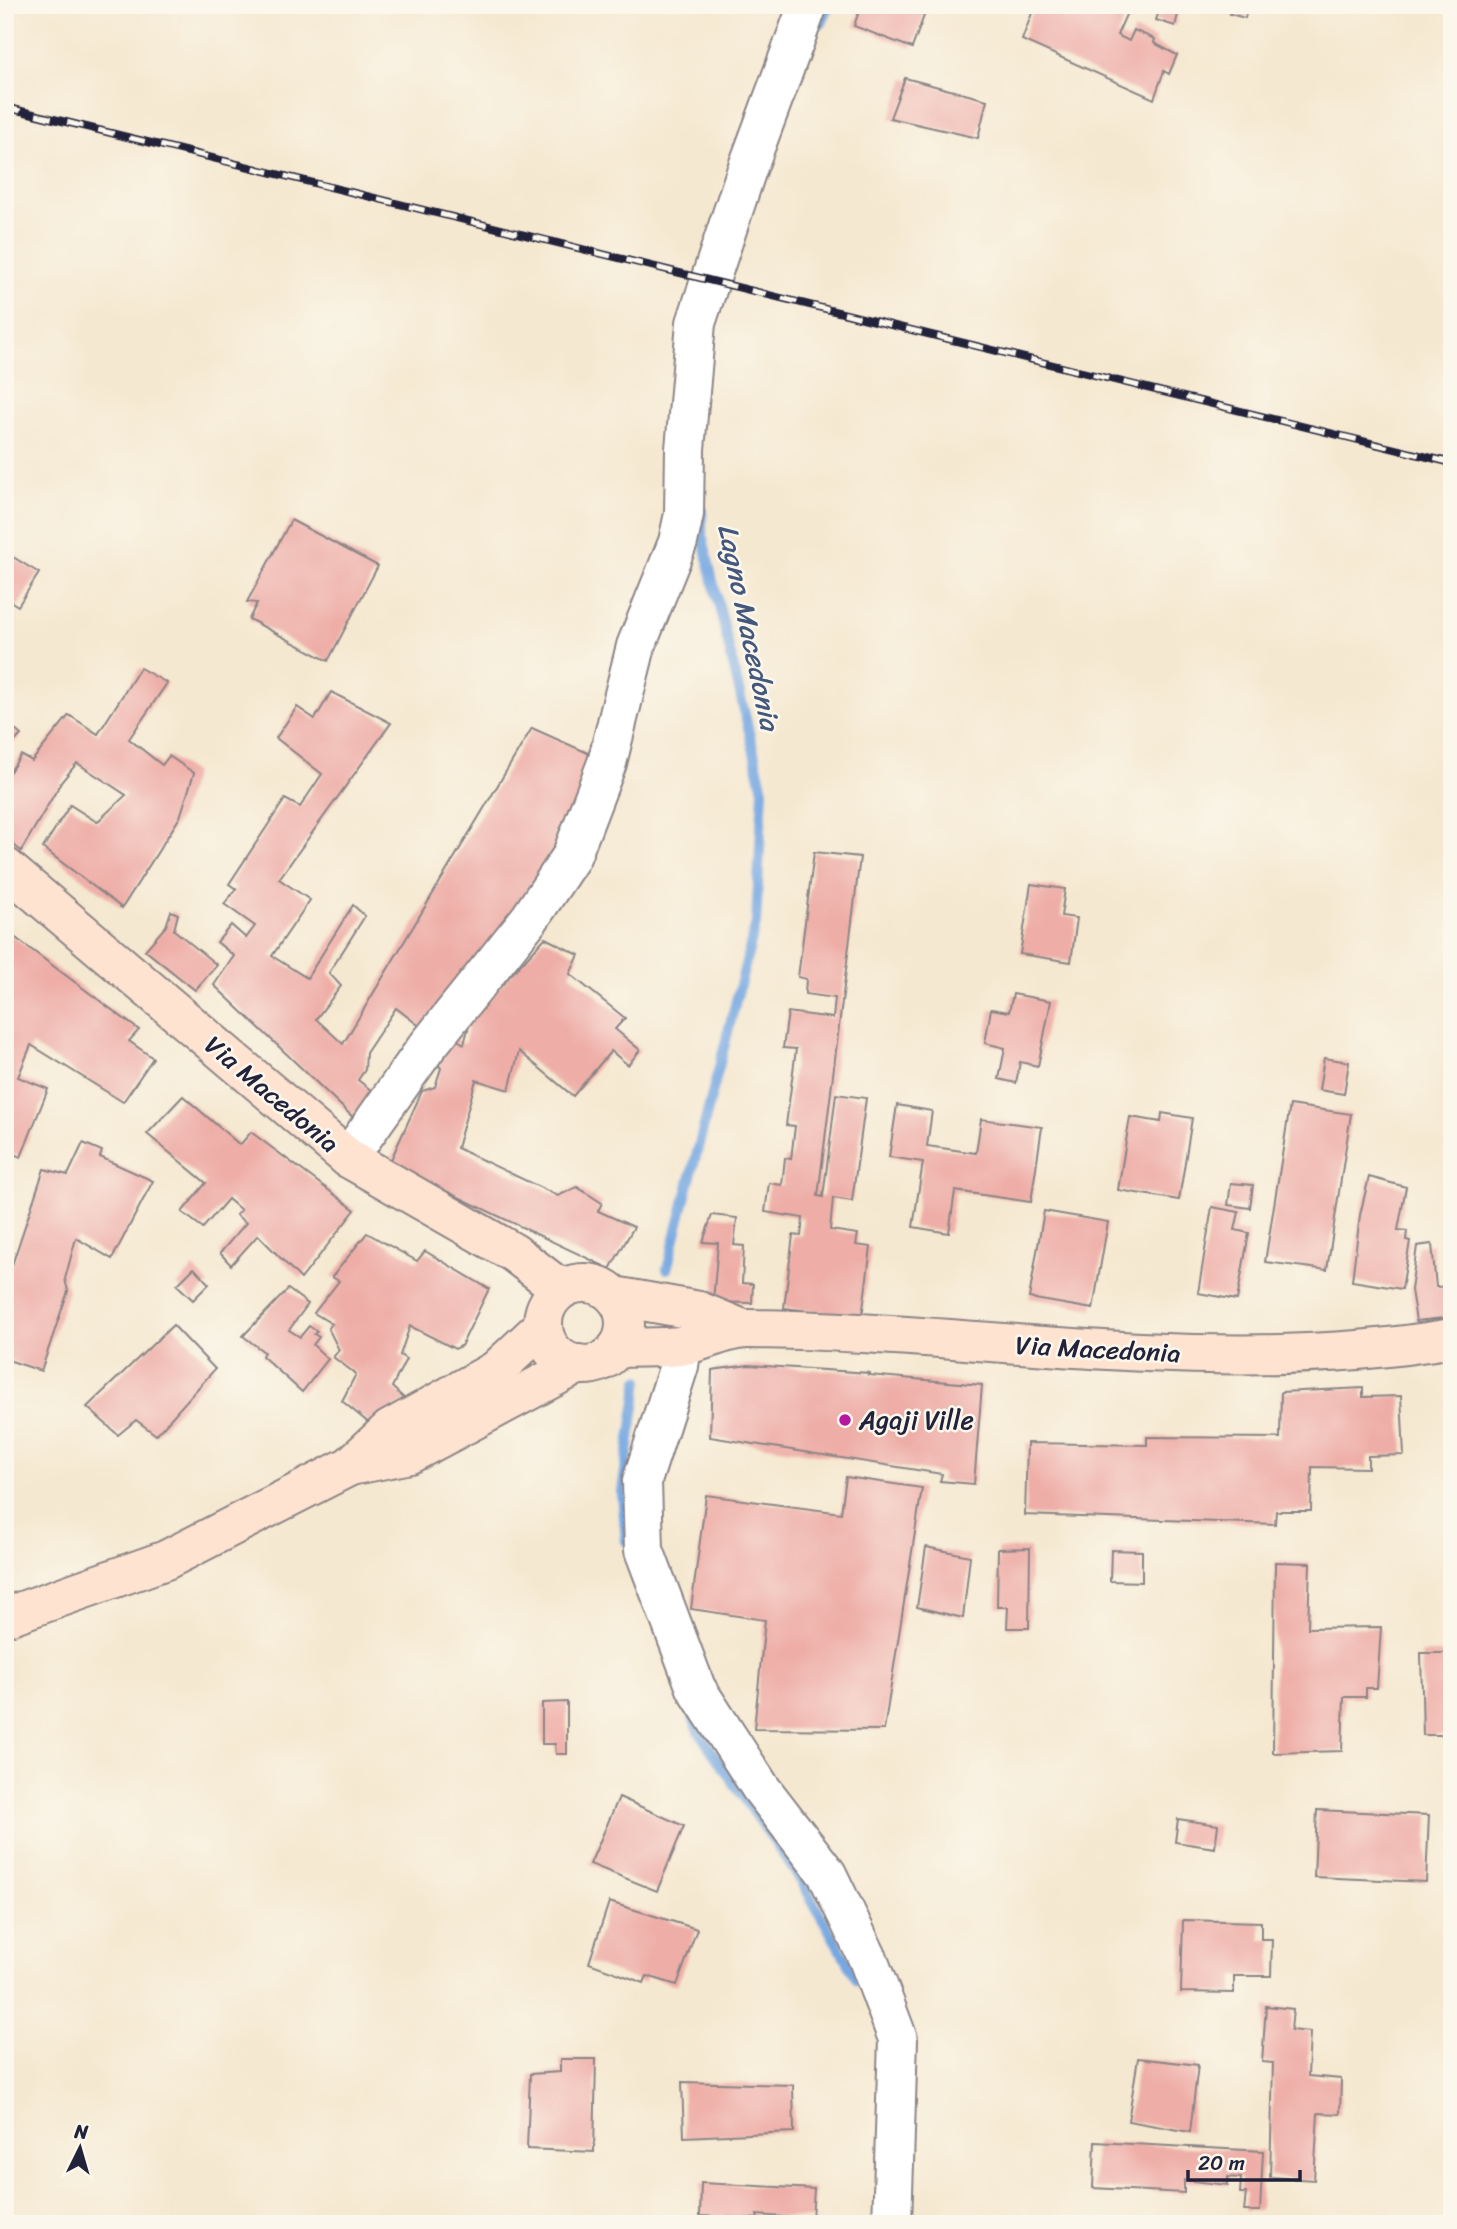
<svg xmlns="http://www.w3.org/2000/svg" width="1457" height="2229" viewBox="0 0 1457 2229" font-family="Sriracha,sans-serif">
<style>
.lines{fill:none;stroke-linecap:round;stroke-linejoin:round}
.stream{stroke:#76a7e1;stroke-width:10}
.building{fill:#eeaea7}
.street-casing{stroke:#8c8586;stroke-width:42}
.secondary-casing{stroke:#8c8586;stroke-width:42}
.street{stroke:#fff;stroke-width:38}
.secondary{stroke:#fee3d1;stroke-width:38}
.rail-casing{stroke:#22223b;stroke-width:8}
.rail{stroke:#fbf7ec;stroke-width:5;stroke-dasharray:16;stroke-linecap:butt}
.poi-dot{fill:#b5179e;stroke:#fbf7ec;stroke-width:2.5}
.labels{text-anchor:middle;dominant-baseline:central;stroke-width:5;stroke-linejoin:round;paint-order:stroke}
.street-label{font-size:26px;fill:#22223b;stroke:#fbf7ec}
.poi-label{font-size:26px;fill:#22223b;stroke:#fbf7ec;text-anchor:start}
.water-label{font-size:28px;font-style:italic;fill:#44577d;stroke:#fbf7ec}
</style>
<rect width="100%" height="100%" fill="#fbf7ec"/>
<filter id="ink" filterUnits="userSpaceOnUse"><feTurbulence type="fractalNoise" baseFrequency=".0143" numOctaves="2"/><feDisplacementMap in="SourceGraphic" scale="14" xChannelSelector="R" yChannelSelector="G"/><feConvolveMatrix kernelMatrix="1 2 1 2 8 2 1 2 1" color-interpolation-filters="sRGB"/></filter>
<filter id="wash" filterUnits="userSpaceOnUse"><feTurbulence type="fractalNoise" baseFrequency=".00686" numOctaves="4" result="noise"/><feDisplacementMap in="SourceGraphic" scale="28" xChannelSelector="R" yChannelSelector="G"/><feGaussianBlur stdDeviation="1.57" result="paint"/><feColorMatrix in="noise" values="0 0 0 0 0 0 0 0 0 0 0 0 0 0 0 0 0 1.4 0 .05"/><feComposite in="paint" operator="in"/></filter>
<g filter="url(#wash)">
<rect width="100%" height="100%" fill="#f5e8d0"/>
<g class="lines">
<g class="stream">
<polyline points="822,23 829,5"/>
<polyline points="667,1269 756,923 763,790 702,535 702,510"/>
<polyline points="626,1541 622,1492 639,1380"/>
<polyline points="690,1710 698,1731 801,1881 858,1981"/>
</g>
</g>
<g id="blocks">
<g class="building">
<polygon points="861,5 928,5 912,48 854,26"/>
<polygon points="1035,5 1123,5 1129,8 1117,35 1129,41 1134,30 1155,39 1154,43 1177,55 1169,74 1164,71 1154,99 1022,40"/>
<polygon points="1161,5 1180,7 1175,26 1156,20"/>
<polygon points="1232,5 1248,5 1245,18 1230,14"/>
<polygon points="905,78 987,100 978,138 890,118"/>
<polygon points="291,520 378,566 328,661 249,619 257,603 247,602"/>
<polygon points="5,552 39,573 18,606 5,598"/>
<polygon points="140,668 167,683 129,739 162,765 169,756 194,773 180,817 122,908 43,848 70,805 97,822 126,795 77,763 62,781 21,851 5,838 5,779 21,755 32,761 69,715 98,734"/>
<polygon points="331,692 391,723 279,879 310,900 272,956 307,978 353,905 365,916 329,973 341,986 316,1019 343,1044 532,728 599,758 559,842 430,1034 396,1008 366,1053 365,1070 358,1080 381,1098 358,1122 214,985 234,956 217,942 231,925 246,938 255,926 224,904 236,889 229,884 285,799 300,807 322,774 276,738 297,707 315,719"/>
<polygon points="5,721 21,735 5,752"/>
<polygon points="814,852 860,857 818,1196 823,1197 836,1094 866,1098 852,1201 833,1198 830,1230 858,1234 856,1245 871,1247 862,1317 784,1308 793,1235 801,1236 803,1218 765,1212 769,1183 782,1185 785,1158 791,1159 795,1126 786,1125 796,1049 783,1048 788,1012 833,1018 835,998 805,994 806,979 798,977"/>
<polygon points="1031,884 1065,889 1061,916 1077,918 1071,962 1020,954"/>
<polygon points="171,911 178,914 174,930 217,965 195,990 145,950 166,926"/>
<polygon points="5,930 139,1030 129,1041 153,1058 123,1102 31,1045 18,1077 48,1089 21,1157 5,1151 5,1113 8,1105 5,1104"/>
<polygon points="545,938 579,955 570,974 625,1018 615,1029 640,1050 628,1065 611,1051 573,1096 519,1051 509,1090 476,1080 457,1148 558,1196 577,1187 602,1203 598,1211 634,1227 610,1269 389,1164 422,1091 435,1087 441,1068 436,1062 454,1038 464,1044 468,1029 463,1027"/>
<polygon points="1013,994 1051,1001 1038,1066 1020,1062 1016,1083 999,1079 1005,1048 985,1043 991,1009 1009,1012"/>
<polygon points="1324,1058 1349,1062 1344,1094 1319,1090"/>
<polygon points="183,1096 240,1145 251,1132 355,1210 301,1279 258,1235 231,1265 220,1253 246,1223 236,1215 241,1210 228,1199 203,1228 182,1212 206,1183 147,1134"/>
<polygon points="897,1105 932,1111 927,1146 976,1153 981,1119 1042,1127 1031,1202 955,1191 949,1233 913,1227 923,1162 889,1157"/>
<polygon points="1290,1105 1351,1114 1327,1270 1265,1262"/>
<polygon points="1162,1113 1192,1118 1179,1200 1118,1190 1130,1117 1161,1122"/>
<polygon points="83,1143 102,1151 100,1157 153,1181 112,1259 76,1238 65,1279 68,1291 41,1371 5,1359 5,1286 44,1169 68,1175"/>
<polygon points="1369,1177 1406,1187 1398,1230 1407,1231 1406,1240 1410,1241 1402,1289 1352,1281 1360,1215"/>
<polygon points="1231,1183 1253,1185 1250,1208 1228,1205"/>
<polygon points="1212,1207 1239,1212 1235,1230 1249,1233 1237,1300 1198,1293"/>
<polygon points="1044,1211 1108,1222 1093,1309 1029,1298"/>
<polygon points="712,1215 737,1218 734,1245 744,1246 742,1283 753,1284 752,1303 713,1302 718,1243 703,1242"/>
<polygon points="367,1233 417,1261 425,1251 489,1289 461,1346 455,1349 410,1326 400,1355 406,1359 392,1387 407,1401 370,1424 342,1401 356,1374 333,1357 339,1350 328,1328 332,1324 314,1313 339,1281 332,1277"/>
<polygon points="1432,1244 1436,1287 1451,1286 1452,1317 1416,1321 1411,1290 1417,1246"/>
<polygon points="194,1268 209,1284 193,1300 177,1285"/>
<polygon points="288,1289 308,1304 289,1330 300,1337 309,1326 317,1331 314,1334 319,1337 313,1345 328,1359 302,1392 262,1356 264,1352 243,1336"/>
<polygon points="173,1325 215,1369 156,1435 136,1420 118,1435 87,1407"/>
<polygon points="749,1365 869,1373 868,1375 982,1385 974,1484 940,1481 942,1474 710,1437 712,1370"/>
<polygon points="1363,1388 1363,1397 1401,1396 1404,1455 1368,1456 1368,1468 1312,1467 1311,1511 1276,1511 1275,1524 1025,1515 1027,1443 1147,1445 1147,1437 1280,1438 1281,1392"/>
<polygon points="846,1477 922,1488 884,1730 754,1729 765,1620 691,1609 706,1495 841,1513"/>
<polygon points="926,1547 970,1556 963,1618 917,1607"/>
<polygon points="1030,1548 1029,1628 1007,1628 1008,1607 997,1607 998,1549"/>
<polygon points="1111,1550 1142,1551 1142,1582 1110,1581"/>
<polygon points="1275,1562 1310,1563 1308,1628 1381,1627 1377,1688 1366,1688 1366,1697 1344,1697 1342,1751 1273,1753"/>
<polygon points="1421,1653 1452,1653 1452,1735 1423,1735"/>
<polygon points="567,1702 567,1754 556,1754 555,1744 542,1744 542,1703"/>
<polygon points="619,1797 684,1826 657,1891 590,1864"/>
<polygon points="1317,1810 1429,1815 1426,1882 1314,1877"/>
<polygon points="1178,1819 1218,1825 1215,1848 1175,1842"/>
<polygon points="609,1902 697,1929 677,1985 647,1976 644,1983 589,1963"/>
<polygon points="1183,1920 1261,1922 1261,1939 1272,1939 1271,1976 1234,1976 1234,1993 1181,1992"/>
<polygon points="1266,2006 1293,2009 1291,2030 1310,2032 1308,2076 1341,2079 1340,2114 1318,2113 1314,2180 1270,2177 1273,2063 1262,2062"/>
<polygon points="1138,2058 1198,2065 1190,2132 1128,2121"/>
<polygon points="560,2059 596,2059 594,2152 527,2149 530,2074 560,2072"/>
<polygon points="682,2082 793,2085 794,2132 684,2137"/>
<polygon points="1095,2142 1263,2151 1260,2211 1244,2211 1246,2193 1240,2193 1241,2178 1228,2177 1228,2185 1184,2180 1184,2193 1093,2188"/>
<polygon points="701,2183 814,2189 812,2219 757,2215 758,2219 700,2216"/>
</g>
</g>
</g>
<g filter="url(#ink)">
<use href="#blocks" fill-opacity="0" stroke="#8c8586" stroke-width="2"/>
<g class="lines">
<g class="street-casing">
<g id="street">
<polyline points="348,1158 426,1048 530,918 571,857 607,763 636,646 678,542 684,514 685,449 696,323 746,172 808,5"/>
<polyline points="682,1346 679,1366 642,1481 644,1550 696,1688 760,1787 827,1874 868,1959 898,2039 892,2224"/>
</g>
</g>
<g class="secondary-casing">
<g id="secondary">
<polyline points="5,867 348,1158 514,1253 561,1289"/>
<circle cx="584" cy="1324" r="41"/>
<polyline points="614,1296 699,1311 743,1329"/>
<path d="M 617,1348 C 638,1347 660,1348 681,1346 C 703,1343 725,1329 748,1329 C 982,1331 1218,1379 1452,1338"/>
<polyline points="350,1466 410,1454 579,1364"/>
<polyline points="5,1617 166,1560 350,1466 390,1429 496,1370 543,1326"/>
</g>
</g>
<use href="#street" class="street"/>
<use href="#secondary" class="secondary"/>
<g class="rail-casing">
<polyline id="rail" points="5,107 1452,463"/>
</g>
<use href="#rail" class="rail"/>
</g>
</g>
<circle class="poi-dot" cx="845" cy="1420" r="7"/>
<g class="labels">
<g class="street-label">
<text transform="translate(272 1094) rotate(40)">Via Macedonia</text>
<text transform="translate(1098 1349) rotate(3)">Via Macedonia</text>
</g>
<g class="poi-label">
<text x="859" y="1420">Agaji Ville</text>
</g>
<g class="water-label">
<text transform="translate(749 627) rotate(78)">Lagno Macedonia</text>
</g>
</g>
<rect width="1457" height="2229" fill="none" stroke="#fbf7ec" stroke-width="28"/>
<g transform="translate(80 2148) rotate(5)" stroke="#fbf7ec" stroke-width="5" paint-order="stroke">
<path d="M0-5L12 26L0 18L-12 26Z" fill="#22223b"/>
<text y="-10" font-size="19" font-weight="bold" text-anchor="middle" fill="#22223b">N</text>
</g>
<path d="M1188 2170v10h112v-10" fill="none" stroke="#22223b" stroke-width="3.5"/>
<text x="1198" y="2170" font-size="21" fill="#22223b" stroke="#fbf7ec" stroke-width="5" paint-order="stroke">20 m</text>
</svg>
